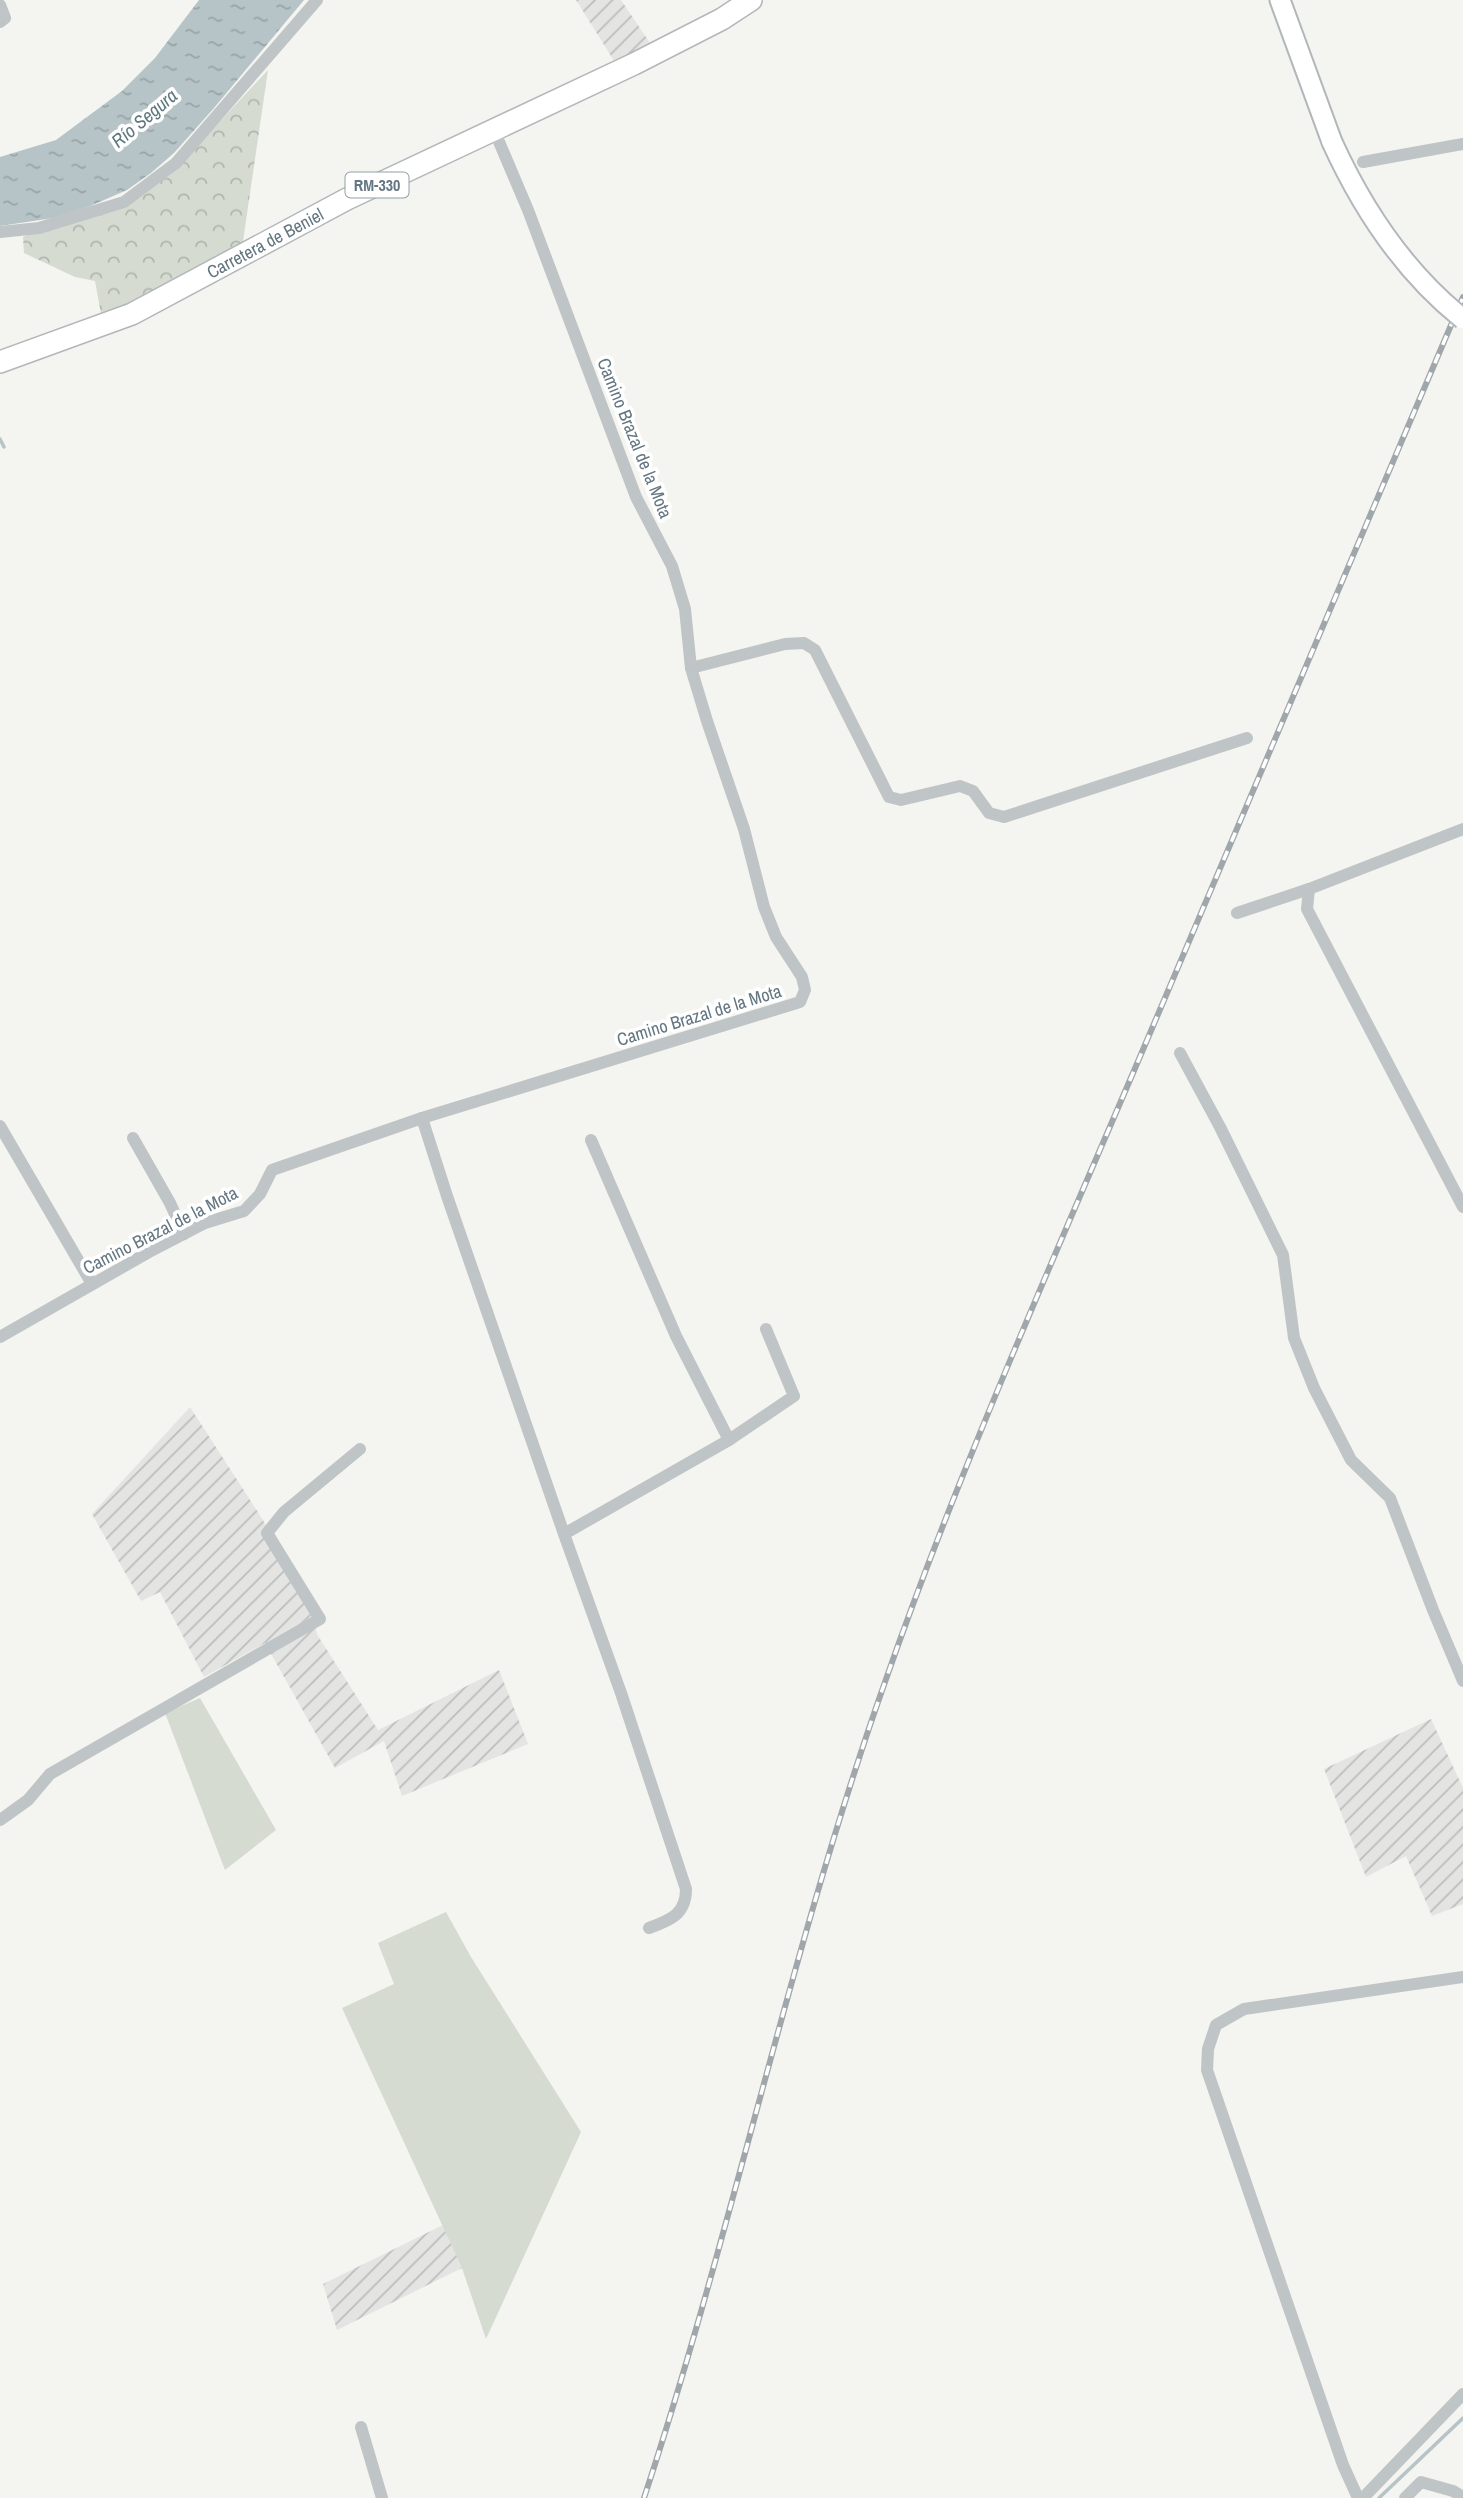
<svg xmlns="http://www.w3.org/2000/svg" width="1463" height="2498" viewBox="0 0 1463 2498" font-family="'Archivo Narrow',sans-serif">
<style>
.industrial{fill:url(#industrial-furrows)}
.grass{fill:#d5dbd1}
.forest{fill:url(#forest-crowns)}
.water{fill:url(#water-ripples)}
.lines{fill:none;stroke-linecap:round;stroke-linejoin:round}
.stream{stroke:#b6c4c7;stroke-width:3.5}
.secondary-casing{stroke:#b1b7bb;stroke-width:23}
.primary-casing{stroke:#b2b7ba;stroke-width:24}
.street{stroke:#bfc4c6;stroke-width:12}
.secondary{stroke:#fff;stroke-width:19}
.primary{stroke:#fff;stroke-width:21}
.rail-casing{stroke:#a0a7ab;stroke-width:6}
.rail{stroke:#fff;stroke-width:3.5;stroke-dasharray:10;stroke-linecap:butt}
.secondary-bridge-casing{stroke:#b1b7bb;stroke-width:23;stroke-linecap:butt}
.secondary-bridge{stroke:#fff;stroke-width:19}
.labels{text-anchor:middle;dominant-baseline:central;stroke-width:7;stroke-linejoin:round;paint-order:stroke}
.shield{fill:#fff;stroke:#929fa7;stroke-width:2}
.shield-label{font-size:16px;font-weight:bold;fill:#637681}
.street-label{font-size:18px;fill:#637681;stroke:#fff}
.water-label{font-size:19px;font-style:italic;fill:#5f787f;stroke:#fff}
</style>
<defs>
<pattern id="industrial-furrows" width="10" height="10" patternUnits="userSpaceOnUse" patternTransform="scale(1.75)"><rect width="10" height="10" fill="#e4e5e3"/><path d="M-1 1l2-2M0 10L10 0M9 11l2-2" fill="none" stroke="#bcbebd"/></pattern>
<pattern id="forest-crowns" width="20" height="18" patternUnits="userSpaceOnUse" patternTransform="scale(1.75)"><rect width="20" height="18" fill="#d5dbd1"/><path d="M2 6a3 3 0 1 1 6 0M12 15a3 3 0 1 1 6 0" fill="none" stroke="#b0b6af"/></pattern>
<pattern id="water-ripples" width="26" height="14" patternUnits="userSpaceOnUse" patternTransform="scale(1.75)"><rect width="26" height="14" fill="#b6c4c7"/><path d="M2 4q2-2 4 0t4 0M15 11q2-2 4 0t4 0" fill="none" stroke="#98a4a7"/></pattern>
</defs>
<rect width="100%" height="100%" fill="#f4f4f0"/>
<g class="industrial">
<polygon points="576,0 621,0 652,46 616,64"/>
<polygon points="190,1407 263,1520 312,1618 318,1636 378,1730 499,1670 528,1744 402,1796 384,1741 335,1768 265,1643 204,1677 160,1592 141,1601 92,1514"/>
<polygon points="1431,1719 1463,1788 1463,1904 1432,1916 1406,1856 1366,1877 1324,1769"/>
<polygon points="443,2225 462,2268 337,2330 323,2284"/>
</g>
<g class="grass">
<polygon points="200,1698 276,1830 225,1870 165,1713"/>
<polygon points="446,1912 471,1957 581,2132 486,2339 462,2268 342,2008 394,1984 378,1943"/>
</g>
<polygon class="forest" points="268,70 242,248 102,319 95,281 75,277 24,253 23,237 31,233 118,208 169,176"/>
<polygon class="water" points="199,0 304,0 214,108 174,153 151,173 127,190 88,207 53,218 0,226 0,157 56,140 122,91 155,58"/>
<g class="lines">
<g class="stream">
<polyline points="0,439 4,447"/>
<polyline points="1379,2498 1463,2418"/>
</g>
<g class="secondary-casing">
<polyline id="secondary" points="1280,0 1332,142"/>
</g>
<g class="primary-casing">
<polyline id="primary" points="0,362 132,314 347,199 634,64 722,19 751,0"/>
</g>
<g class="street">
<polyline points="0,5 5,18 0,22"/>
<polyline points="1363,162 1463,144"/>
<polyline points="0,232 39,228 124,202 176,163 317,0"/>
<polyline points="691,668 785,644 804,643 815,650 889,797 901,800 960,786 973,791 989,813 1004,817 1247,738"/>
<polyline points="1463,829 1309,889 1307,909 1463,1207"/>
<polyline points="1237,913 1309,889"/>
<polyline points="1180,1053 1220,1127 1283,1255 1294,1338 1314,1388 1351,1460 1390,1498 1433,1610 1463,1681"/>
<polyline points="422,1118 447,1196 564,1534 729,1440 676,1336 591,1140"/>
<polyline points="0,1126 92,1284"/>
<polyline points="133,1138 170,1203 184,1234"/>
<polyline points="0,1337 149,1252 205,1223 244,1211 260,1194 272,1170 422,1118 800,1002 805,990 802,977 776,937 764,907 744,829 707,721 691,668 685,609 672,566 636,497 528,210 494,130"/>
<polyline points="729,1440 794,1396 766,1329"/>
<path d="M 564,1534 L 621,1693 L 686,1889 C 686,1914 671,1920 649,1928"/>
<polyline points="0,1820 28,1800 50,1774 320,1619 267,1533 284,1512 360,1449"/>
<polyline points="361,2427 382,2498"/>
<polyline points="1358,2498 1343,2465 1207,2070 1208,2049 1216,2025 1244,2009 1463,1977"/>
<polyline points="1363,2498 1463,2394"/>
<polyline points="1405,2498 1421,2482 1453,2491 1463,2497"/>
</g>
<use href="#secondary" class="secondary"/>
<use href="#primary" class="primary"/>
<g class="rail-casing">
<path id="rail" d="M 644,2498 C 733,2229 790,1950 885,1682 C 959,1470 1051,1265 1139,1059 C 1247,805 1355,551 1463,297"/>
</g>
<use href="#rail" class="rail"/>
<g class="secondary-bridge-casing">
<path id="secondary-bridge" d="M 1332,142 C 1363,210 1404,272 1463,319"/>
</g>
<use href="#secondary-bridge" class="secondary-bridge"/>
</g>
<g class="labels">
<rect class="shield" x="345.5" y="172.5" width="63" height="25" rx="5"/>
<g class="shield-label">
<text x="377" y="185">RM-330</text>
</g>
<g class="street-label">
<text transform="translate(265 243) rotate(-28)">Carretera de Beniel</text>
<text transform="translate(635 438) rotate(68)">Camino Brazal de la Mota</text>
<text transform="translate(699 1015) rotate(-17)">Camino Brazal de la Mota</text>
<text transform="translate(160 1230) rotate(-27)">Camino Brazal de la Mota</text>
</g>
<g class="water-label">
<text transform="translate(144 118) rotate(-40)">Río Segura</text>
</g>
</g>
</svg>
